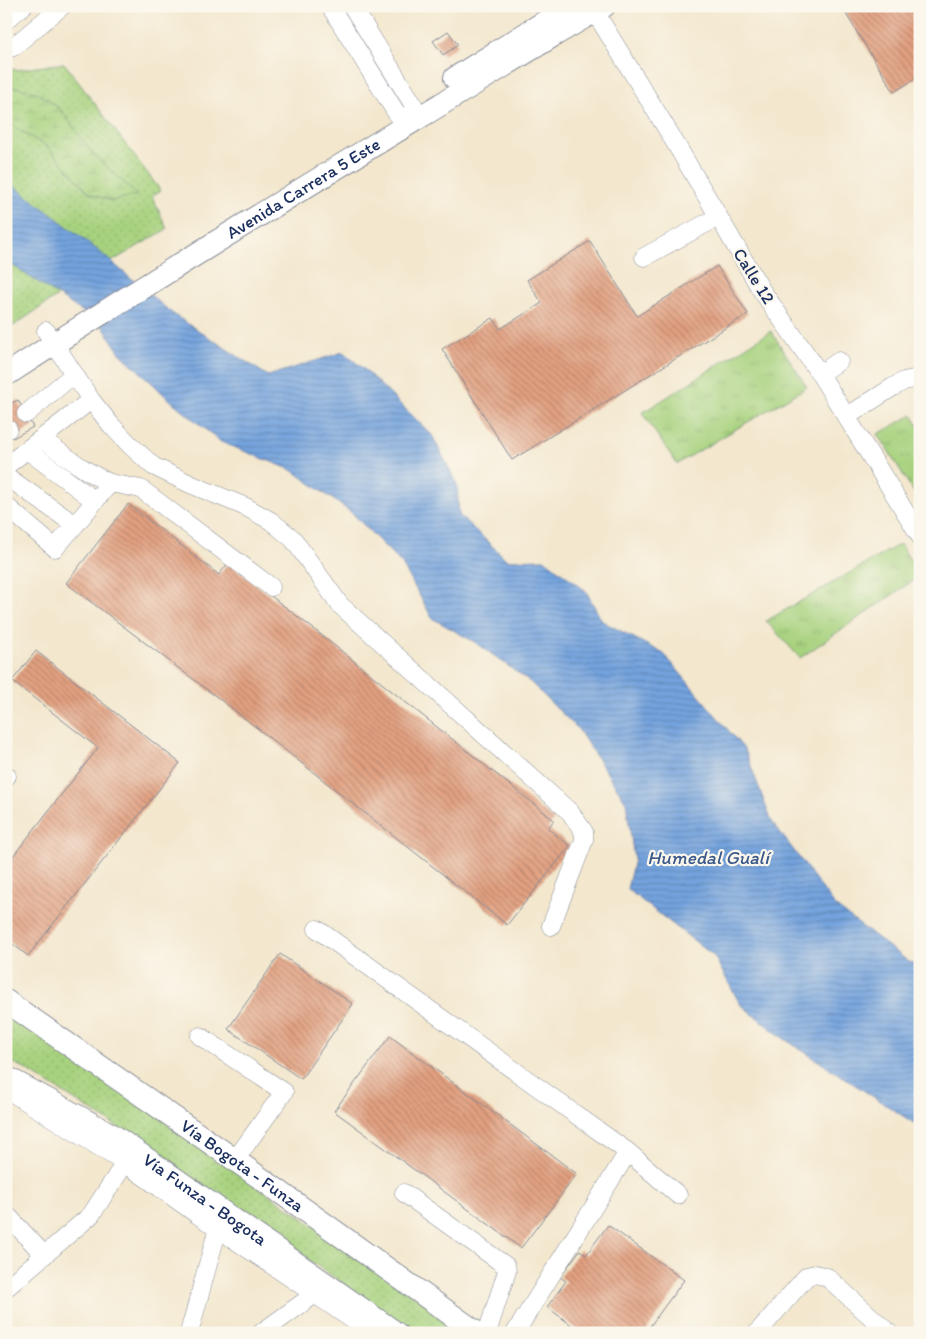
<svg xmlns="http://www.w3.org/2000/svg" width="926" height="1339" viewBox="0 0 926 1339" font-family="Itim,sans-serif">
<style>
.grass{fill:url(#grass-dots);stroke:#61806e}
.wetland{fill:url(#wetland-marsh);stroke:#61806e}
.park{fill:url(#park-tufts);stroke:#61806e}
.water{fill:url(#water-rules);stroke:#48699e}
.building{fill:url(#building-back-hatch)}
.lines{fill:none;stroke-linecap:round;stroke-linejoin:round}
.minor-casing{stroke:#878b96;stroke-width:19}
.major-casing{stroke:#878b96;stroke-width:24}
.minor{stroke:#fff;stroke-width:18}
.major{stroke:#fff;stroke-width:22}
.labels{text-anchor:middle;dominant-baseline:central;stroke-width:4.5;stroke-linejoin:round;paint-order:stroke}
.street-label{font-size:18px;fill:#1b2f5e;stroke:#fbf7ec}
.water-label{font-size:19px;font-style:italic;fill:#3a588a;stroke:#fbf7ec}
</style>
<defs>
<pattern id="grass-dots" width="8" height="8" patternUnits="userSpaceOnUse" patternTransform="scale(1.25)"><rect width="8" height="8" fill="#a7d27e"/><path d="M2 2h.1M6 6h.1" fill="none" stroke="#8fb56f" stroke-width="1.8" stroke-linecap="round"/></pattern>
<pattern id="wetland-marsh" width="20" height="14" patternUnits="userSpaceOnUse" patternTransform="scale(1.25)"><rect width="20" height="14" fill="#a7d27e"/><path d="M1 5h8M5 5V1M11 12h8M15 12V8" fill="none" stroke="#8fb56f"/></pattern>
<pattern id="park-tufts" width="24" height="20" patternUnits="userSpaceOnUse" patternTransform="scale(1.25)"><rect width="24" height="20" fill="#a7d27e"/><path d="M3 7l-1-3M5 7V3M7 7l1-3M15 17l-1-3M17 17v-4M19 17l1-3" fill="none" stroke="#8fb56f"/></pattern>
<pattern id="water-rules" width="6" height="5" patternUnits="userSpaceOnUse" patternTransform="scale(1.25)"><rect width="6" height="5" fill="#74a3dd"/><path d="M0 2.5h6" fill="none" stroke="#5e85b6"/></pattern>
<pattern id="building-back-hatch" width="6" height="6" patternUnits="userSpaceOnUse" patternTransform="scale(1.25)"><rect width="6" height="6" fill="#e2a080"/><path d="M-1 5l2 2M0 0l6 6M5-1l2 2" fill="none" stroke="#b6836c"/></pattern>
</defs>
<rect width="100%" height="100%" fill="#fbf7ec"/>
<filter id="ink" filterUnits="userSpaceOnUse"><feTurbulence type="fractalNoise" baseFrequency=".02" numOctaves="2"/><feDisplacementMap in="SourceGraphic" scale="10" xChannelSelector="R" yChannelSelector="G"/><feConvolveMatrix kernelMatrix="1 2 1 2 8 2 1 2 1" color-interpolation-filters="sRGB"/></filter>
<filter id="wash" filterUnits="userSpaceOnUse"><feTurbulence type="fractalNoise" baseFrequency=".0096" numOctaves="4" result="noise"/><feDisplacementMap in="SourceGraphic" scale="20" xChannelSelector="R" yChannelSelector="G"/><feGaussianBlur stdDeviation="1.12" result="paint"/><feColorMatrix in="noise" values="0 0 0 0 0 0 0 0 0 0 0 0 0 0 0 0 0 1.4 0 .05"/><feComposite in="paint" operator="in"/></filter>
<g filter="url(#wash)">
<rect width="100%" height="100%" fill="#f3e7cd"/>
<g class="grass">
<polygon points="64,63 161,191 152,196 167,229 111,262 6,181 6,68 17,70"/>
<polygon points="6,260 59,295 6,331"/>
<polygon points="6,1010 467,1333 416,1333 182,1174 113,1124 20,1066 6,1060"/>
</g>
<polygon class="wetland" points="6,85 35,92 47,99 61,110 92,153 137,195 111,201 89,193 48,147 6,122"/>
<g class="park">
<polygon points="771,331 807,387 677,464 642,413"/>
<polygon points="912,415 920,428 920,502 878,434"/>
<polygon points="900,544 920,576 800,658 766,621"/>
</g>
<polygon class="water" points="6,180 89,243 173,314 268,376 343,352 364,369 432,435 457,484 459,515 507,560 544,559 586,591 602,621 664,654 745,750 771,820 836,907 909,962 920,964 920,1127 783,1038 740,1004 714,956 627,889 634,859 626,802 578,729 530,682 478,644 432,618 402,564 352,513 292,470 221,442 171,401 120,353 101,324 6,261"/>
<g id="blocks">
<g class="building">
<polygon points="841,6 920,6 920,76 894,92"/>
<polygon points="448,31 458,45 443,55 433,41"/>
<polygon points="590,241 637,316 717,266 748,314 512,460 442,349 493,318 500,329 542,303 527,280"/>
<polygon points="18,400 33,427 13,438 6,425 6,406"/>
<polygon points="128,504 219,575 228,563 306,623 554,820 548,828 570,846 507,925 238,713 66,583"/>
<polygon points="36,651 180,763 28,956 6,939 6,865 98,748 12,681"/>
<polygon points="280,954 353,1004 301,1079 228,1029"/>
<polygon points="390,1036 577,1174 521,1248 334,1111"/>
<polygon points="608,1225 684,1280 645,1333 582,1333 547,1307 566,1281 560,1277 580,1250 586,1255"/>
</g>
</g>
</g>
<g filter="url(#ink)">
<use href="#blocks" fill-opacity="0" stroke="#878b96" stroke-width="1"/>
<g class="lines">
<g class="minor-casing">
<g id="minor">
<polyline points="330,6 397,114"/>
<polyline points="352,6 413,104 412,118 409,125"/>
<polyline points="595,12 670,134 762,291 820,374 920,536"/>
<polyline points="6,20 23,6"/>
<polyline points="6,49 13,47 62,6"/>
<polyline points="644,257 718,217"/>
<polyline points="46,331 91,400 111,425 130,445 153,466 190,484 246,507 271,521 293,539 340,605 570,812 584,832 584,840 551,926"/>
<polyline points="820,374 839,361"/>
<polyline points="26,414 74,374"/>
<polyline points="846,417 893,387 904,381 918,378 920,378"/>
<polyline points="6,430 8,429"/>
<polyline points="27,450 95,501"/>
<polyline points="6,466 91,400"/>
<path d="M 6,476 L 75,525 L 110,483 C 85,472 64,455 42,439"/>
<polyline points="110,483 141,489 271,587"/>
<polyline points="6,506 55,548 75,525"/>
<polyline points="6,776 7,776"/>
<polyline points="317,929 628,1152 515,1333"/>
<polyline points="200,1036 284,1092 235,1160"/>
<polyline points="6,1089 125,1163 198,1215 372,1333"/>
<polyline points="628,1152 678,1195"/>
<polyline points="404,1193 506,1266 507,1271 487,1333"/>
<polyline points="6,1214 44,1255"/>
<polyline points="6,1288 91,1215 125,1163"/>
<polyline points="189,1333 218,1228"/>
<polyline points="261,1333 315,1294"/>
<polyline points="757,1333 807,1276 815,1274 827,1277 889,1333"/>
</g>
</g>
<g class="major-casing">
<g id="major">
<polyline points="455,78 570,6"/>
<path id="s1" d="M 6,375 C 187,257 372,147 556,34 L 604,6"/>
<path id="s2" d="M 6,1001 L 235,1160 L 477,1333"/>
<path id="s3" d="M 6,1077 L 114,1136 L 396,1333"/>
</g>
</g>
<use href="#minor" class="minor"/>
<use href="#major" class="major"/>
</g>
</g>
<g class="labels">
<g class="street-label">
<text stroke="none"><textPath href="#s1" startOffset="351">Avenida Carrera 5 Este</textPath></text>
<text transform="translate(754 276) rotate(58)">Calle 12</text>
<text stroke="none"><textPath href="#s2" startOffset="288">Vía Bogota - Funza</textPath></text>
<text stroke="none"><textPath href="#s3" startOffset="234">Vía Funza - Bogota</textPath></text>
</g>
<g class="water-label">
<text x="708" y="857">Humedal Gualí</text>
</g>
</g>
<rect width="926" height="1339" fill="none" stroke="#fbf7ec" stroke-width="25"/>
</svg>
